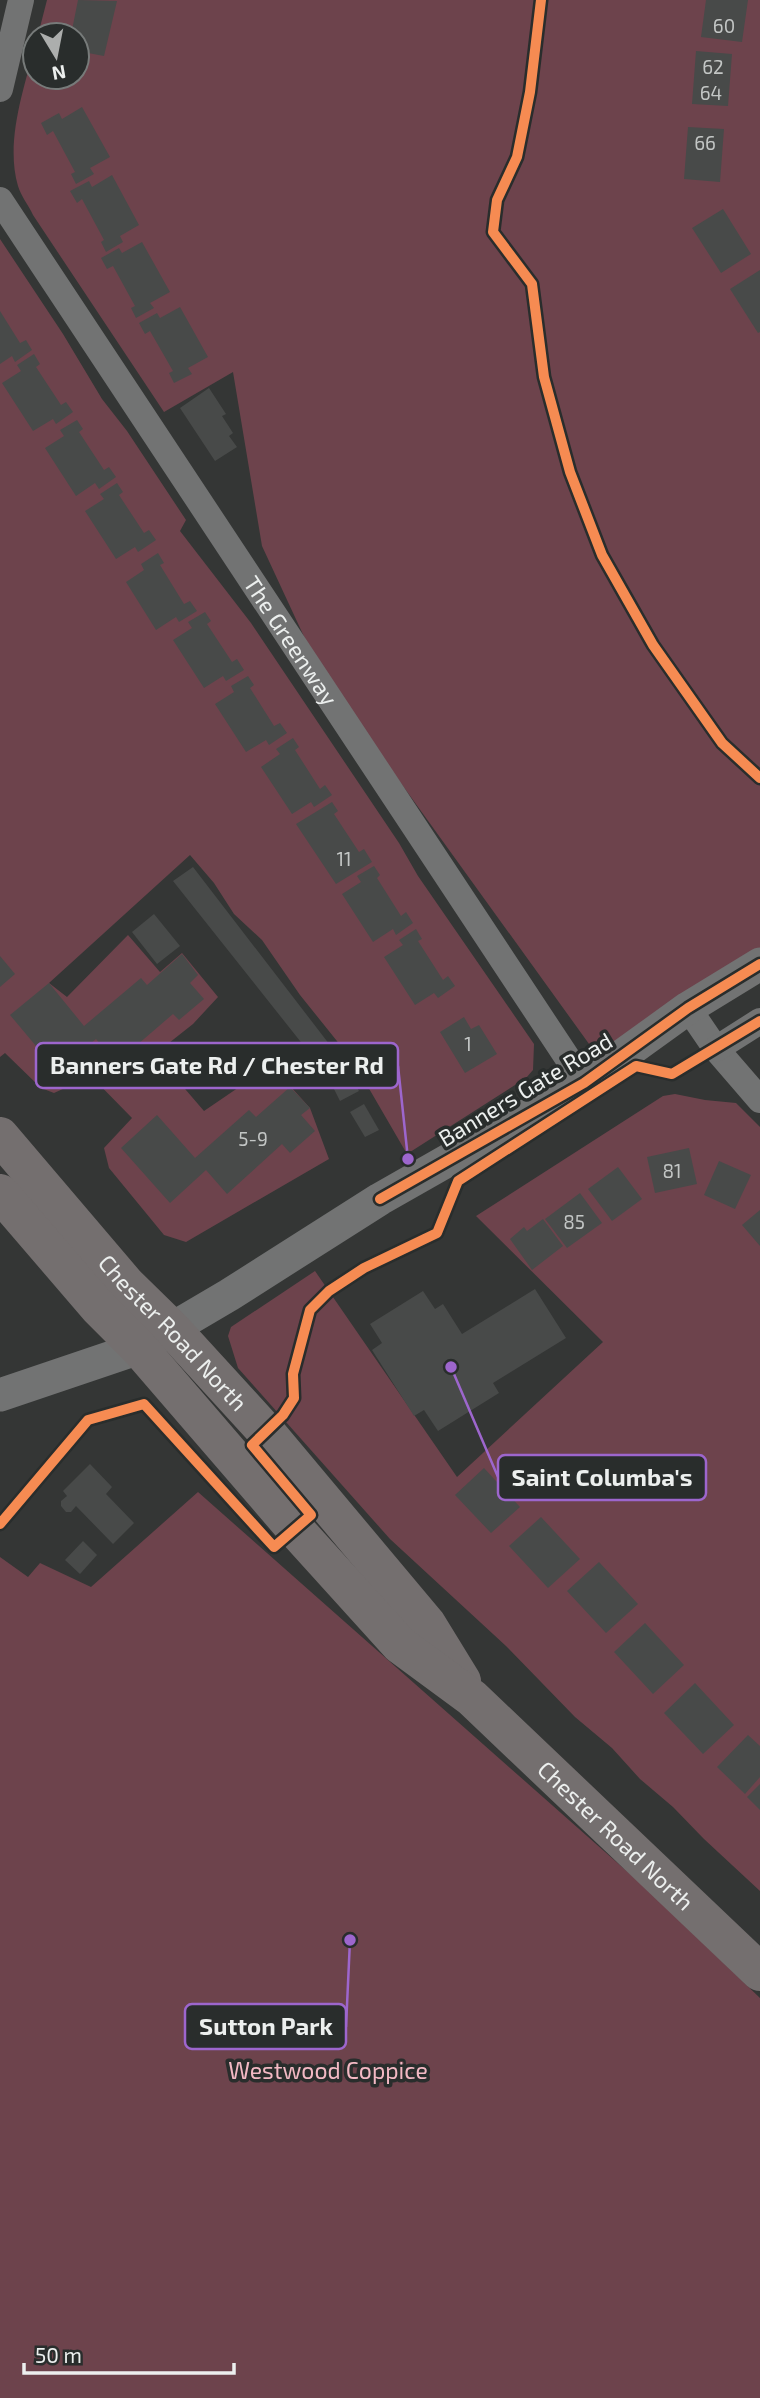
<svg xmlns="http://www.w3.org/2000/svg" width="760" height="2398" viewBox="0 0 760 2398" font-family="'Exo 2',sans-serif">
<style>
.green{fill:#6d434c}
.building{fill:#484a49}
.lines{fill:none;stroke-linecap:round;stroke-linejoin:round}
.minor{stroke:#727373;stroke-width:26}
.tertiary{stroke:#727373;stroke-width:33}
.trunk{stroke:#746f6f;stroke-width:38}
.cycleway-casing{stroke:#292d2c;stroke-width:15}
.cycleway{stroke:#f68b52;stroke-width:10}
.labels{text-anchor:middle;dominant-baseline:central;stroke-width:7;stroke-linejoin:round;paint-order:stroke}
.number-label{font-size:19px;fill:#c3c6c5}
.street-label{font-size:23px;fill:#ecefee;stroke:#292d2c}
.park-label{font-size:23px;fill:#f3b9c4;stroke:#292d2c}
.leader{fill:none;stroke:#9d66cd;stroke-width:2.5}
.callout-dot{fill:#9d66cd;stroke:#292d2c;stroke-width:2.5}
.callout{fill:#292d2c;stroke:#9d66cd;stroke-width:2.5}
.callout-label{font-size:24px;text-anchor:middle;font-weight:bold;fill:#ecefee}
</style>
<rect width="100%" height="100%" fill="#343635"/>
<g class="green">
<path d="M 47,0 L 760,0 L 760,950 L 597,1055 L 320,671 L 262,546 L 233,372 L 164,412 L 33,215 C 29,206 21,196 18,186 C 5,142 24,88 35,46 L 35,77 L 77,77 L 77,35 L 38,35 Z"/>
<polygon points="0,239 63,334 102,399 127,431 186,520 180,531 251,623 399,843 418,876 534,1044 533,1070 526,1078 407,1154 353,1061 300,995 262,940 234,914 214,883 190,855 49,983 67,997 128,935 160,972 182,953 218,997 193,1024 155,1054 204,1111 248,1081 269,1060 279,1064 290,1086 310,1108 329,1159 186,1242 164,1235 109,1168 104,1148 132,1118 83,1068 65,1088 54,1093 41,1088 5,1053 0,1057"/>
<polygon points="675,1094 705,1100 736,1103 760,1127 760,1891 704,1839 673,1807 640,1779 612,1748 575,1717 506,1646 390,1539 238,1368 228,1336 231,1327 315,1271 457,1477 603,1342 476,1216 663,1096"/>
<polygon points="198,1492 639,1882 760,1998 760,2398 0,2398 0,1557 28,1577 40,1563 91,1587"/>
</g>
<g class="building">
<polygon points="78,0 117,1 104,56 83,52 81,59 77,58 77,35 71,35"/>
<polygon points="706,0 748,0 742,42 701,37"/>
<polygon points="696,51 732,54 728,106 692,104"/>
<polygon points="82,107 110,157 90,168 94,174 76,184 71,174 75,172 53,131 47,135 41,123 59,113 62,119"/>
<polygon points="688,127 724,129 720,182 684,179"/>
<polygon points="112,175 139,225 120,236 123,242 106,252 101,242 104,240 82,199 77,203 70,191 89,181 92,187"/>
<polygon points="723,209 751,254 721,273 692,228"/>
<polygon points="142,242 170,292 150,303 154,308 136,318 131,308 135,306 113,266 107,269 101,258 119,248 122,253"/>
<polygon points="760,270 760,332 758,333 730,289"/>
<polygon points="180,307 208,357 188,368 192,374 174,383 169,373 173,371 150,331 145,334 139,323 157,313 160,318"/>
<polygon points="0,311 20,343 26,340 32,350 15,362 12,356 0,364"/>
<polygon points="34,354 40,364 36,367 61,405 66,402 73,412 56,424 53,419 33,431 2,383 21,371 17,365"/>
<polygon points="209,388 226,414 222,416 233,433 229,436 237,447 215,461 180,408"/>
<polygon points="77,420 83,429 79,432 104,470 109,467 116,477 99,489 95,483 76,496 45,448 64,436 60,430"/>
<polygon points="117,483 123,492 119,495 144,533 149,530 156,540 138,552 135,547 116,559 85,511 104,499 100,494"/>
<polygon points="158,553 164,563 160,565 184,604 190,601 197,611 179,622 176,617 156,630 126,582 144,570 141,564"/>
<polygon points="205,612 211,621 207,624 232,662 237,659 244,670 226,681 223,676 204,688 173,640 192,628 188,622"/>
<polygon points="248,676 254,685 250,688 274,726 280,723 287,733 269,745 266,740 246,752 215,704 234,692 231,686"/>
<polygon points="293,738 299,747 295,750 320,789 325,785 332,795 314,807 311,802 292,814 261,767 280,754 276,749"/>
<polygon points="332,802 338,811 334,814 359,852 364,849 372,862 336,884 296,824"/>
<polygon points="374,866 380,875 377,878 401,916 406,912 413,923 396,935 393,929 373,942 342,894 361,882 357,876"/>
<polygon points="193,867 333,1049 359,1091 340,1101 327,1075 173,881"/>
<polygon points="154,914 180,946 157,964 132,932"/>
<polygon points="416,929 422,939 418,941 443,980 448,976 455,986 438,998 434,993 415,1005 384,957 403,945 399,940"/>
<polygon points="182,954 198,975 190,983 204,999 179,1020 173,1014 116,1063 96,1039 57,1071 10,1015 49,983 84,1026 141,978 147,985"/>
<polygon points="0,956 15,974 0,987"/>
<polygon points="464,1017 471,1029 479,1025 497,1054 465,1073 440,1032"/>
<polygon points="290,1087 310,1108 301,1115 315,1131 290,1153 282,1144 227,1194 206,1170 170,1203 121,1148 157,1115 195,1158 249,1110 256,1117"/>
<polygon points="364,1104 379,1130 365,1137 350,1112"/>
<polygon points="689,1148 697,1184 655,1193 647,1157"/>
<polygon points="719,1161 751,1175 735,1209 704,1195"/>
<polygon points="618,1167 642,1199 612,1221 588,1189"/>
<polygon points="580,1193 602,1223 567,1248 545,1219"/>
<polygon points="760,1210 760,1246 742,1225"/>
<polygon points="543,1219 563,1246 532,1270 510,1239 524,1227 527,1231"/>
<polygon points="535,1289 566,1338 493,1383 499,1393 438,1431 424,1410 414,1416 372,1350 382,1343 370,1324 423,1291 435,1309 443,1304 462,1334"/>
<polygon points="90,1464 112,1487 106,1494 134,1523 113,1544 76,1506 71,1512 66,1512 61,1506 61,1501 67,1496 63,1491"/>
<polygon points="484,1468 520,1507 491,1533 455,1495"/>
<polygon points="541,1517 580,1559 548,1588 509,1546"/>
<polygon points="83,1541 97,1555 80,1574 65,1560"/>
<polygon points="599,1562 638,1604 606,1633 567,1591"/>
<polygon points="645,1623 684,1665 653,1694 614,1652"/>
<polygon points="695,1683 734,1725 703,1754 664,1713"/>
<polygon points="748,1735 760,1746 760,1777 745,1794 717,1767"/>
<polygon points="760,1784 760,1810 747,1797"/>
</g>
<g class="lines">
<g class="minor">
<polyline points="0,89 21,0"/>
<path id="s1" d="M 0,200 L 584,1083"/>
<polyline points="688,1008 716,1049 760,1100"/>
<polyline points="716,1049 760,1021"/>
</g>
<polyline class="tertiary" points="0,1395 139,1348 229,1295 380,1199 584,1083 688,1008 760,964"/>
<g class="trunk">
<path id="s2" d="M 0,1136 L 126,1284 L 172,1329 L 267,1433 L 427,1624 L 462,1681"/>
<path id="s3" d="M 0,1193 L 99,1308 L 139,1348 L 295,1529 L 400,1645 L 472,1698 L 760,1972"/>
</g>
<g class="cycleway-casing">
<g id="cycleway">
<polyline points="541,0 530,92 517,157 497,200 493,232 532,284 544,377 570,472 602,555 653,645 722,743 760,778"/>
<polyline points="380,1199 584,1083 688,1008 760,964"/>
<polyline points="0,1524 88,1420 144,1404 274,1547 311,1515 252,1445 283,1415 294,1398 293,1374 310,1310 329,1291 364,1268 437,1233 458,1181 636,1066 672,1074 760,1021"/>
</g>
</g>
<use href="#cycleway" class="cycleway"/>
</g>
<g class="labels">
<g class="number-label">
<text x="724" y="25">60</text>
<text x="713" y="66">62</text>
<text x="711" y="92">64</text>
<text x="705" y="142">66</text>
<text x="344" y="858">11</text>
<text x="468" y="1043">1</text>
<text x="253" y="1138">5-9</text>
<text x="672" y="1170">81</text>
<text x="574" y="1221">85</text>
</g>
<g class="street-label">
<text stroke="none"><textPath href="#s1" startOffset="528">The Greenway</textPath></text>
<text transform="translate(525 1089) rotate(-31)">Banners Gate Road</text>
<text stroke="none"><textPath href="#s2" startOffset="262">Chester Road North</textPath></text>
<text stroke="none"><textPath href="#s3" startOffset="892">Chester Road North</textPath></text>
</g>
<g class="park-label">
<text x="328" y="2070">Westwood Coppice</text>
</g>
</g>
<path class="leader" d="M408 1159L398 1066M451 1367L498 1477M350 1940L346 2027"/>
<g class="callout-dot">
<circle cx="408" cy="1159" r="7"/>
<circle cx="451" cy="1367" r="7"/>
<circle cx="350" cy="1940" r="7"/>
</g>
<g class="callout">
<rect x="36" y="1043" width="362" height="45" rx="7"/>
<rect x="498" y="1455" width="208" height="45" rx="7"/>
<rect x="185" y="2004" width="161" height="45" rx="7"/>
</g>
<g class="callout-label">
<text x="217" y="1074">Banners Gate Rd / Chester Rd</text>
<text x="602" y="1486">Saint Columba's</text>
<text x="266" y="2035">Sutton Park</text>
</g>
<g transform="translate(56 56) rotate(170)"><circle r="33" fill="#292d2c" stroke="#777b7a" stroke-width="2"/>
<path d="M0-5L12 26L0 18L-12 26Z" fill="#acaead"/>
<text y="-10" font-size="19" font-weight="bold" text-anchor="middle" fill="#ecefee">N</text>
</g>
<path d="M24 2363v10h210v-10" fill="none" stroke="#ecefee" stroke-width="3.5"/>
<text x="35" y="2363" font-size="21" fill="#ecefee" stroke="#292d2c" stroke-width="5" paint-order="stroke">50 m</text>
</svg>
